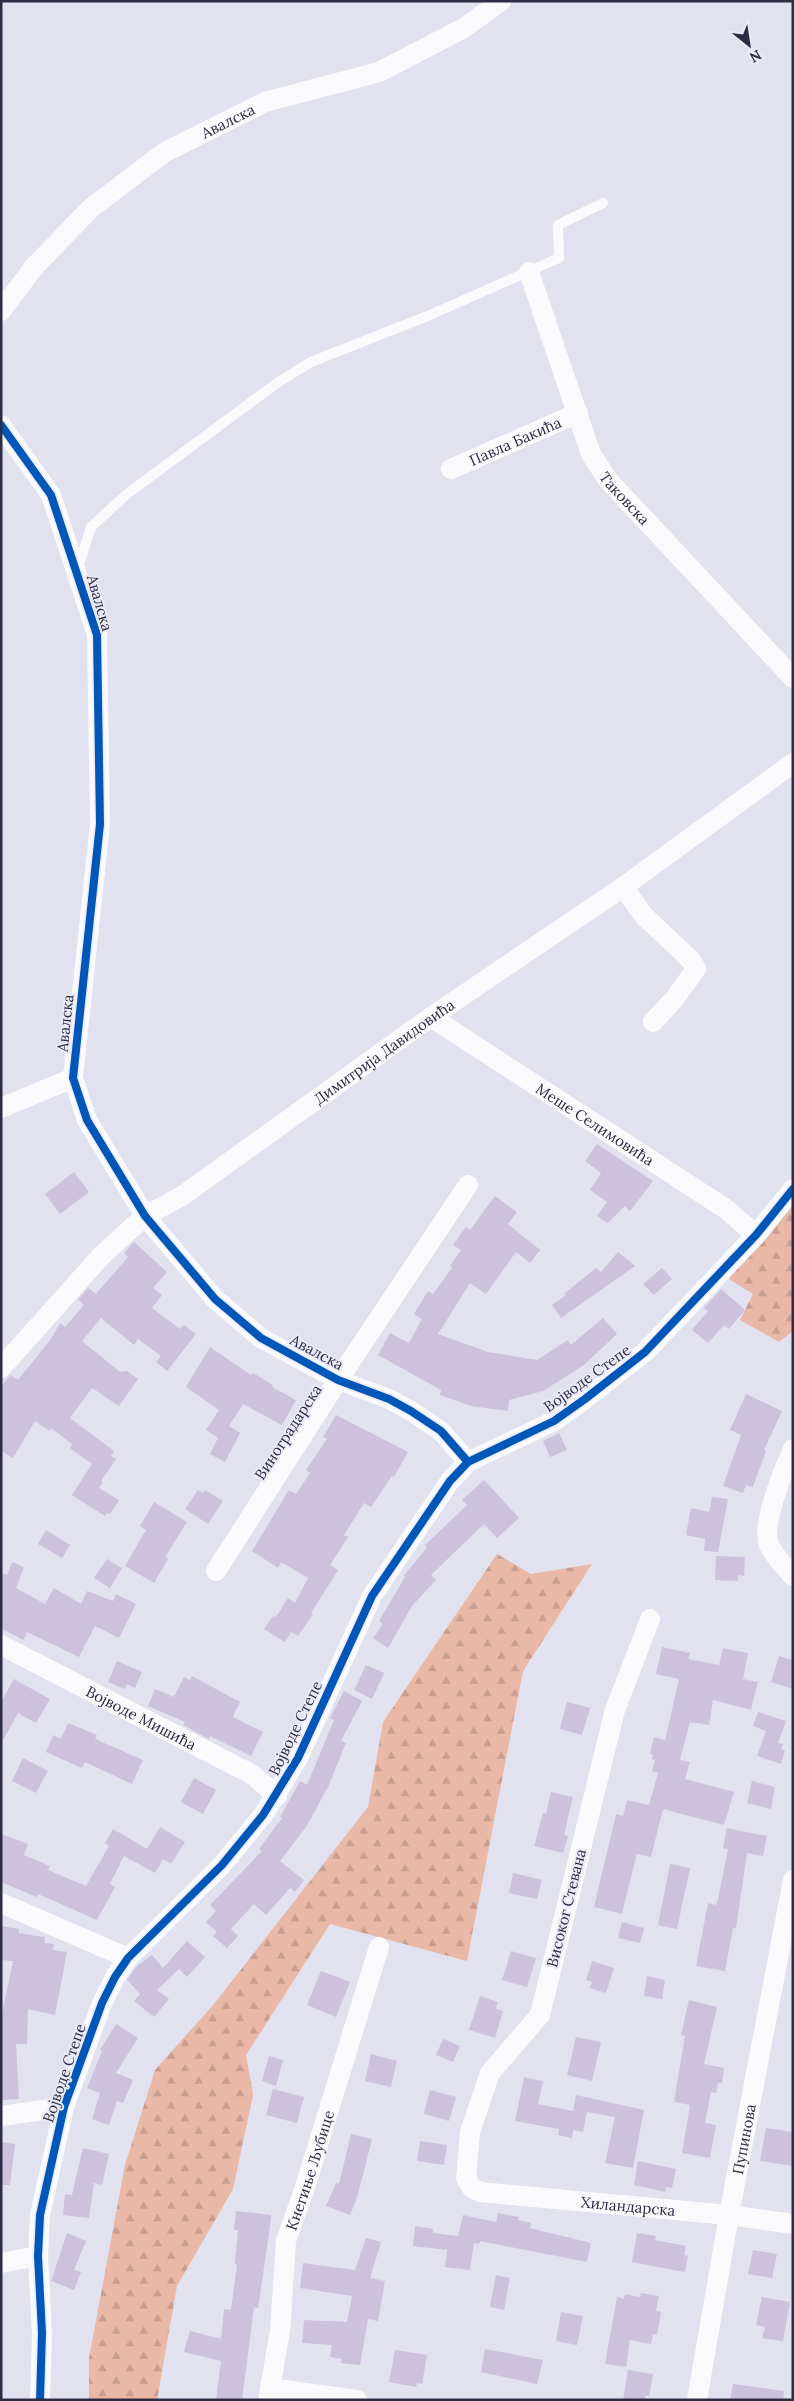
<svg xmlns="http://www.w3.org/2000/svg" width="794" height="2401" viewBox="0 0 794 2401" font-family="Lora,serif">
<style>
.forest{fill:url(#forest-firs)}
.building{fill:#ccc2dc}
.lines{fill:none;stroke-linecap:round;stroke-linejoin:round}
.service{stroke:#fafafd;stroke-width:10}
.minor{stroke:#fafafd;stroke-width:20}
.cycleway-casing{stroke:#eaeaf7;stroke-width:11}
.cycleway{stroke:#0057b8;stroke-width:8}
.labels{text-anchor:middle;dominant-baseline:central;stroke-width:4;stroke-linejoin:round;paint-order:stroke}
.street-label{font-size:15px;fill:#2e2c45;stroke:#eaeaf7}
</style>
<defs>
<pattern id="forest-firs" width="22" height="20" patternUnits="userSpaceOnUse" patternTransform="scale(1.25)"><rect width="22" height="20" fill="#eab8a6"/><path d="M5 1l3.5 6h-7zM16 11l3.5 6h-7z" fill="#c99e90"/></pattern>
</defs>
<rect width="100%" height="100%" fill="#e1e1ef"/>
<g class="forest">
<polygon points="793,1200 793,1331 779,1342 740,1320 753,1294 724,1276"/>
<polygon points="497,1554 531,1574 592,1564 523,1671 467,1961 330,1924 246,2055 253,2095 233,2189 177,2286 157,2400 89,2400 89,2358 125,2165 155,2070 214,2004 368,1807 383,1722"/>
</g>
<g class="building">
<polygon points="597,1144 653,1181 630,1211 625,1206 608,1223 597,1216 607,1202 590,1190 601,1173 585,1161"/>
<polygon points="74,1172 89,1192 60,1214 45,1194"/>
<polygon points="495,1196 517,1212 508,1224 540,1250 530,1263 516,1252 486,1294 470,1283 438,1334 488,1352 537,1360 568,1340 571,1345 603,1318 617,1334 584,1365 543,1391 509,1400 508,1411 471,1406 440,1395 441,1390 378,1355 390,1333 409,1343 422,1319 414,1314 428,1291 433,1294 452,1268 450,1266 461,1250 453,1245 466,1227 470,1230"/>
<polygon points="134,1242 167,1272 153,1288 162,1295 152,1308 180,1329 184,1325 196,1334 167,1371 156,1362 161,1356 138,1339 134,1345 101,1318 82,1341 120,1372 127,1371 138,1379 119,1406 92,1388 70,1418 114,1451 111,1456 116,1459 101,1481 103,1482 99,1488 119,1500 110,1514 106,1513 105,1516 72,1495 92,1464 70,1448 72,1444 51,1428 49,1431 35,1421 13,1458 1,1451 1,1386 11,1375 18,1380 51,1339 60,1323 65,1327 84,1305 78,1300 88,1288 96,1294 128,1257 124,1253"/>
<polygon points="618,1252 635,1266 561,1318 552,1305 566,1295 565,1293 596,1268 601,1272"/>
<polygon points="662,1268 672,1279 654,1295 643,1284"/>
<polygon points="721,1289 745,1310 729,1329 724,1325 708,1343 692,1330 708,1311 704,1308"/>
<polygon points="210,1347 251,1375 253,1373 273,1385 272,1387 296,1400 282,1425 243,1404 229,1426 240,1433 225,1462 210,1454 218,1438 206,1430 219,1410 186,1387"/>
<polygon points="746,1394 782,1411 764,1450 766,1451 753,1487 746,1485 743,1493 723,1486 741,1435 730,1430"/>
<polygon points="336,1415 408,1452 394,1477 392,1476 371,1507 364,1503 344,1535 348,1537 330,1565 338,1570 311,1613 313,1614 298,1636 291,1632 285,1642 264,1629 273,1616 276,1617 288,1598 295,1603 308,1578 281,1562 278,1568 252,1551 289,1490 296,1494 310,1473 306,1470 327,1439 323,1437"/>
<polygon points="559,1433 567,1450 550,1457 543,1441"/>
<polygon points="484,1480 519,1518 497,1538 484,1524 431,1575 436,1580 412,1606 388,1648 373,1638 383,1624 379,1621 405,1577 404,1575 427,1548 425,1545 467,1505 462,1500"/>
<polygon points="198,1490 203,1493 205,1490 223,1501 208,1524 185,1509"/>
<polygon points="712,1497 728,1499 718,1552 704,1551 705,1539 686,1535 691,1508 709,1512"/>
<polygon points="154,1502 187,1522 165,1557 168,1559 154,1583 125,1566 146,1530 140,1526"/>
<polygon points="46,1530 70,1545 62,1558 38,1544"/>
<polygon points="716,1556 745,1557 744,1576 738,1575 738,1581 715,1580"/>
<polygon points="107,1559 122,1568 110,1588 94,1578"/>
<polygon points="12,1562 24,1567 16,1588 45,1604 54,1588 81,1604 87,1591 113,1601 116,1594 136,1604 119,1638 95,1626 79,1657 27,1632 23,1640 1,1628 1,1573 7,1575"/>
<polygon points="662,1647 690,1653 688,1659 719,1665 723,1648 748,1653 743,1679 758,1682 751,1710 713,1700 709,1725 690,1722 680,1760 690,1762 685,1779 734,1792 724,1825 663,1809 651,1857 637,1854 622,1914 594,1907 616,1814 623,1816 627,1800 649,1805 658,1773 652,1771 655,1760 652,1759 653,1755 650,1754 654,1737 665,1740 679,1679 656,1674"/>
<polygon points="779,1656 793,1660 793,1689 771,1682"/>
<polygon points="117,1661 142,1672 135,1688 127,1684 125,1689 108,1682"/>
<polygon points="366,1665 384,1673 372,1699 354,1690"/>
<polygon points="192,1676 240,1702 233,1717 263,1732 251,1756 210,1736 209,1739 183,1725 185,1722 148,1706 155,1689 174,1697 184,1677 190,1680"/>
<polygon points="14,1679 50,1699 36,1723 18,1713 1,1744 1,1702"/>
<polygon points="344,1691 362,1701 341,1741 346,1743 328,1787 306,1827 280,1861 304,1880 295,1892 290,1888 266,1915 254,1904 231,1929 238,1936 227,1948 213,1936 217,1932 206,1922 216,1911 210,1905 262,1851 259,1849 282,1818 280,1817 300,1781 307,1785 334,1720 330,1718"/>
<polygon points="567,1702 590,1708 582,1735 560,1729"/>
<polygon points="758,1712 786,1721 778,1743 783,1744 781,1749 785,1751 781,1764 757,1756 766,1731 753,1726"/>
<polygon points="68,1723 97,1735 95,1739 143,1760 132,1784 85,1762 82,1768 46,1752 53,1735 61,1739"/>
<polygon points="23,1758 48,1771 36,1793 12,1781"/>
<polygon points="194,1778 216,1790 203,1814 181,1802"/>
<polygon points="752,1781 775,1787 771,1809 747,1803"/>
<polygon points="551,1792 573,1797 564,1835 568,1836 563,1853 534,1846 543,1813 546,1814"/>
<polygon points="160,1827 185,1842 171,1864 163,1859 155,1873 124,1856 110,1884 115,1887 97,1920 38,1894 37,1897 1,1882 1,1834 28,1844 24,1855 50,1866 48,1870 86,1886 109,1846 105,1843 113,1829 147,1849"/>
<polygon points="727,1828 767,1836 763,1856 747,1853 736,1928 733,1928 725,1971 696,1966 708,1903 716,1905 718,1899 728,1849 723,1848"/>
<polygon points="670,1864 690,1868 677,1929 658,1925"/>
<polygon points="513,1873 542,1880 537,1899 509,1893"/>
<polygon points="622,1922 644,1928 640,1943 618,1938"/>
<polygon points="1,1926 19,1929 19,1933 45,1937 44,1943 54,1944 53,1950 67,1952 55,2015 28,2009 27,2044 16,2044 19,2099 1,2100 1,2019 13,1961 1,1960"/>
<polygon points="187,1941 205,1957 187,1977 179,1969 157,1990 169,1999 154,2017 134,2001 140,1994 127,1980 137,1966 152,1955 163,1968"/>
<polygon points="511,1951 536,1958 527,1987 502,1980"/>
<polygon points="592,1961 614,1968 606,1993 590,1988 592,1982 586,1980"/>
<polygon points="321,1971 350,1982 336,2017 307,2005"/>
<polygon points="647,1976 665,1980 662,1999 644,1996"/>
<polygon points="480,1996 498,2002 496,2009 503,2011 495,2038 469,2030"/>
<polygon points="689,2000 717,2007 704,2064 724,2068 722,2083 718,2083 716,2093 711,2092 705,2123 716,2125 710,2158 682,2153 690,2105 674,2102 685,2036 681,2035"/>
<polygon points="116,2024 138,2038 116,2073 133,2080 123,2103 117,2101 109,2125 92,2119 100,2093 87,2088 102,2051 100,2050"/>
<polygon points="576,2037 601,2042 592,2081 567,2075"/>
<polygon points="443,2039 460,2046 453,2062 436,2055"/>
<polygon points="371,2054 397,2061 391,2087 365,2081"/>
<polygon points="269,2056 283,2060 276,2086 262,2081"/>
<polygon points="524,2077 543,2081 538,2104 573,2111 576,2095 644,2110 633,2168 605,2163 615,2117 587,2112 583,2132 573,2130 572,2138 558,2135 559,2129 515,2121"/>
<polygon points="273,2089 304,2097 297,2123 266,2115"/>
<polygon points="430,2090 456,2097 449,2121 424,2114"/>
<polygon points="766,2128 793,2132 793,2166 760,2161"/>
<polygon points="351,2134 372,2139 357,2198 350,2215 326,2206 336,2183 339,2184"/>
<polygon points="420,2141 447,2145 444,2165 417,2161"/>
<polygon points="1,2142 15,2144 10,2185 1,2185"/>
<polygon points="83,2148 109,2154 102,2185 94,2183 89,2218 63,2215 65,2194 72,2195"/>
<polygon points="638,2161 676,2169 672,2188 666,2187 665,2192 634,2185"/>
<polygon points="236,2211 271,2215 269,2234 258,2308 254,2307 242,2400 216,2400 221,2361 184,2352 190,2331 221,2339 224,2309 231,2310 237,2265 235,2264 238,2230 234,2230"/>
<polygon points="498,2213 519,2217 518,2220 531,2223 530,2228 591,2243 587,2262 480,2241 479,2244 474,2243 470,2270 445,2267 447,2250 413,2246 415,2226 433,2229 433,2233 458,2236 463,2215 496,2222"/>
<polygon points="67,2233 86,2241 74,2270 81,2272 74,2290 51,2281"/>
<polygon points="637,2233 656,2236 655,2240 686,2246 684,2255 688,2256 685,2272 632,2262"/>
<polygon points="366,2238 381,2242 370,2278 385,2281 378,2321 368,2319 360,2365 341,2363 342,2359 330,2357 332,2345 302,2343 304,2320 347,2322 352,2296 300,2288 303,2263 355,2270"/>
<polygon points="753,2250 777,2254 772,2278 748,2274"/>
<polygon points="496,2275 510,2278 504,2310 490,2307"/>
<polygon points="641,2293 659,2296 656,2311 661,2312 657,2335 653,2334 651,2344 630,2340 626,2367 605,2364 617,2297 624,2299 625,2294 640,2297"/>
<polygon points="762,2297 790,2302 783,2341 762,2338 765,2327 756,2325"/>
<polygon points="561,2312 583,2316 577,2345 556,2341"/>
<polygon points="485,2349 543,2360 537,2384 481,2372"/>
<polygon points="395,2350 427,2355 422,2384 417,2383 416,2387 389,2382"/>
<polygon points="628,2370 653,2374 649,2396 645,2396 645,2400 623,2400"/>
<polygon points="733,2384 784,2391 783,2400 730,2400"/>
</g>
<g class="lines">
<polyline class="service" points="78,568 91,527 127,494 277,383 311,362 430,315 559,258 558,225 603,203"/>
<g class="minor">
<path id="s1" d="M 529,272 L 591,454 L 608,480 L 793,678"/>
<path id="s2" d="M 1,311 L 34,267 L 91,208 L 165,152 L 265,102 L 379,72 L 464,28 L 501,1"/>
<polyline points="1,425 51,495 97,635 100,824 73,1078 87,1120 145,1216 215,1299 261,1338 338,1380 389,1399 411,1411 441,1431 468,1462"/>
<path id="s3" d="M 451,469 L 578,413"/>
<polyline points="623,887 644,916 691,960 696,969 675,998 653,1022"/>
<path id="s4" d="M 431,1017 L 726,1209 L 756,1235"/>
<polyline points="1,1108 73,1078"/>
<path id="s5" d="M 1,1368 L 102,1255 L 145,1216 L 182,1196 L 431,1017 L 623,887 L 793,763"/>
<path d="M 793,1449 C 784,1469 761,1524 769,1545 C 774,1556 785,1567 793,1576"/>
<polyline points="216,1571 338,1380 468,1185"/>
<path id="s6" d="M 650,1619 L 615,1710 L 540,2015 L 490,2073 L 470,2132 L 466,2178 L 472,2188 L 480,2192 L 729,2215 L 793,2224"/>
<path id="s7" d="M 1,1645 L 253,1775 L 277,1796"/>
<polyline points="1,1903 128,1958"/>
<polyline points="1,2116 64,2107"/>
<polyline points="1,2263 38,2256"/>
<polyline points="270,2388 357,2400"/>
<polyline points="40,2400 42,2333 38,2256 40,2215 64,2107 102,2003 115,1977 128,1958 222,1865 263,1815 298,1758 372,1596 450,1481 468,1462 554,1421 585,1399 645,1352 756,1235 793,1189"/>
<path id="s8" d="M 268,2400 L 280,2331 L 286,2241 L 305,2187 L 379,1947"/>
<path id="s9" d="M 697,2400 L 729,2215 L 793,1880"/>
</g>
<g class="cycleway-casing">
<g id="cycleway">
<polyline points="1,425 51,495 97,635 100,824 73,1078 87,1120 145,1216 215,1299 261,1338 338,1380 389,1399 411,1411 441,1431 468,1462"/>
<polyline points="40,2400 42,2333 38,2256 40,2215 64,2107 102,2003 115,1977 128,1958 222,1865 263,1815 298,1758 372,1596 450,1481 468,1462 554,1421 585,1399 645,1352 756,1235 793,1189"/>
</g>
</g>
<use href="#cycleway" class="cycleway"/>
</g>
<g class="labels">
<g class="street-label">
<text stroke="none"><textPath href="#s2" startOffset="300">Авалска</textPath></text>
<text stroke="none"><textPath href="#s3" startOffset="70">Павла Бакића</textPath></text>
<text stroke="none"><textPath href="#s1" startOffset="248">Таковска</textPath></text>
<text transform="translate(100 603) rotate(74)">Авалска</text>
<text transform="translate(65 1023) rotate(-84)">Авалска</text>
<text stroke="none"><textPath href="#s5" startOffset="500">Димитрија Давидовића</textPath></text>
<text stroke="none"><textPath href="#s4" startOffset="196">Меше Селимовића</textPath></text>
<text transform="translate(317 1352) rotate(28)">Авалска</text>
<text transform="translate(587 1378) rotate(-36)">Војводе Степе</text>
<text transform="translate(288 1432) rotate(-57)">Виноградарска</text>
<text stroke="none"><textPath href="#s7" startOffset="158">Војводе Мишића</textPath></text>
<text transform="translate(295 1728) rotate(-64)">Војводе Степе</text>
<text transform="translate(566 1908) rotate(-76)">Високог Стевана</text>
<text transform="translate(64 2073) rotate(-71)">Војводе Степе</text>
<text stroke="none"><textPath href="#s9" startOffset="265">Пупинова</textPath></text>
<text stroke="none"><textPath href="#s8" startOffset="235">Кнегиње Љубице</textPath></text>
<text stroke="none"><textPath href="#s6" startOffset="766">Хиландарска</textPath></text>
</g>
</g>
<rect width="794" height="2401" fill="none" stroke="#2e2c45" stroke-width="5"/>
<g transform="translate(749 45) rotate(150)" stroke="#eaeaf7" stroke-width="4" paint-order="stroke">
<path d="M0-4L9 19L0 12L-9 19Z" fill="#2e2c45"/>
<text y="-8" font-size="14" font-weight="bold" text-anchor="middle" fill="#2e2c45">N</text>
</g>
</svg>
